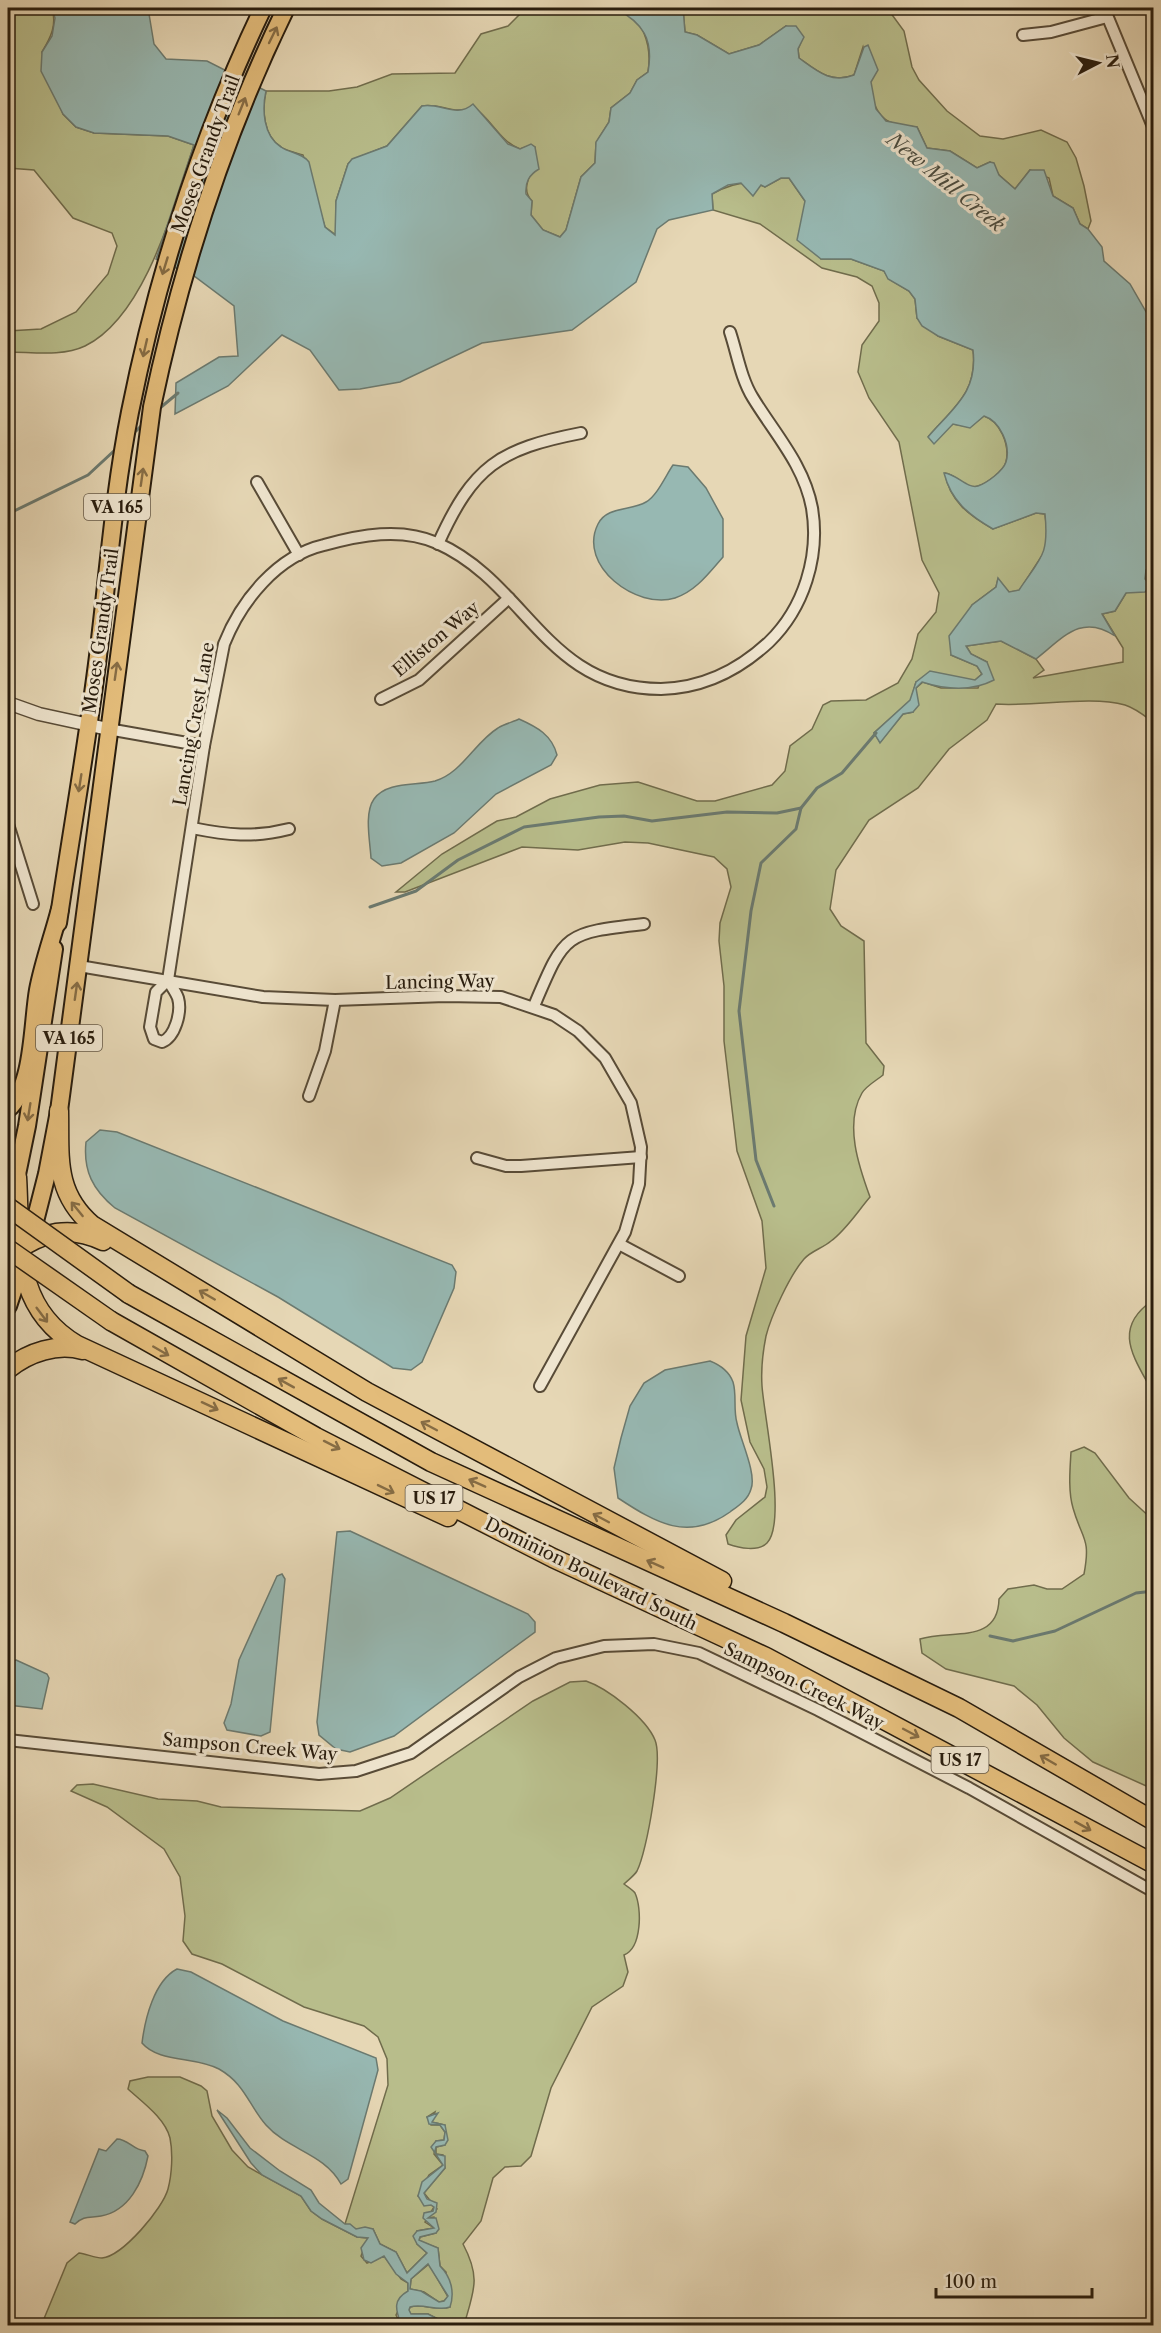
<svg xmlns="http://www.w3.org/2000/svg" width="1161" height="2333" viewBox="0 0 1161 2333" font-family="'Libre Caslon Text',serif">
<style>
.green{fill:#b8bd8b;stroke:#706c4c;stroke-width:1.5}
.water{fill:#97b8b2;stroke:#6b7a70;stroke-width:1.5;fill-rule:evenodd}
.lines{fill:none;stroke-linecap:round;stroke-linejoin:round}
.stream{stroke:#6b7a70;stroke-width:3}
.minor-casing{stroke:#584b37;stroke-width:14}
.tertiary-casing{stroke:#584b37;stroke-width:15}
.primary-casing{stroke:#281c0d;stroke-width:20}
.trunk-casing{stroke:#281c0d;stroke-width:20}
.motorway-casing{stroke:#281c0d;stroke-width:21}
.minor{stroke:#efe5cf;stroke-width:10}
.tertiary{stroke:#efe5cf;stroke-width:12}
.primary{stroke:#e3bc7a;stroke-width:16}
.trunk{stroke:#e3bc7a;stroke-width:16}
.motorway{stroke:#e3bc7a;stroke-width:18}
.motorway-bridge-casing{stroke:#281c0d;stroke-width:21;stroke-linecap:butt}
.motorway-bridge{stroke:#e3bc7a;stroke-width:18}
.oneway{stroke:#866c44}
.labels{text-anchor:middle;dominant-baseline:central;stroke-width:6;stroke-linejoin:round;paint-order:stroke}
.shield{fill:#efe5cf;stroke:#645847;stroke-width:1.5}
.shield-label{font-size:16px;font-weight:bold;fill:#281c0d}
.street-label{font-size:18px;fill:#281c0d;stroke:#efe5cf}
.water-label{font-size:20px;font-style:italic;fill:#494b3f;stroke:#efe5cf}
</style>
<rect width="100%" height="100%" fill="#e6d7b5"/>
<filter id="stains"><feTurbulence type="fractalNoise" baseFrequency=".00333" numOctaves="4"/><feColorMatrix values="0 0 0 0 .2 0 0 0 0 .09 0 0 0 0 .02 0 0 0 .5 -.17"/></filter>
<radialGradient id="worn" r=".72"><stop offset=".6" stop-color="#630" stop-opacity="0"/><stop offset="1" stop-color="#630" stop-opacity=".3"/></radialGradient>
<g class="green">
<path d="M 8,8 L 52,8 C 57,25 51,37 42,52 L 63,114 L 76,127 L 94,133 L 168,136 L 194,145 C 174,205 146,316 85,346 C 62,357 32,352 8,352 L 8,331 L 41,329 L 76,312 L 108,274 L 117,246 L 112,233 L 73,218 L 34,170 L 8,168 Z"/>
<path d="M 526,8 C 548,8 596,3 615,8 C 644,14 652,47 648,72 L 637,80 L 630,93 L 611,108 L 609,122 L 596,143 L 595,163 L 581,177 L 566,230 L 560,237 L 543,230 L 531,215 L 532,201 C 517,185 538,171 535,147 L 531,145 L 520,149 C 499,141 492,119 473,107 C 454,116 440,102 422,106 L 387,146 L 352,160 L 348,164 L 336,201 L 336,235 L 325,227 L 303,155 C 297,153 287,151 281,147 C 263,136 262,109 266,91 L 329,91 L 357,87 L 392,74 L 455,73 L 481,34 L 508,26 Z"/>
<path d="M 683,8 L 871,8 L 890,12 L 904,31 L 912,67 L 919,80 L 947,111 L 980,136 L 1003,139 L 1041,130 L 1067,142 L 1076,158 L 1084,186 L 1091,221 L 1088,229 L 1080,224 L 1073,208 L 1053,196 L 1049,178 L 1030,170 L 1015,189 L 999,175 L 990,162 L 977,168 L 950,151 L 927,148 L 917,127 C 908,126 892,125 885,119 C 867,105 868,68 863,47 L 854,75 C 831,84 817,71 799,58 L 798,49 L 803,37 L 786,26 L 759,45 L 729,54 L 697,35 L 685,32 Z"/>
<path d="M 781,178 L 789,178 L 805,201 L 821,259 L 851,259 L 884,271 L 889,279 L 909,291 L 915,299 L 917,318 L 938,336 L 973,350 C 978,392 954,407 928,437 L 953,424 L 970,427 L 984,416 C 1000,421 1010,445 1006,462 C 1004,471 987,483 978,486 C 967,490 956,474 945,473 C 949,501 970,516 993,529 L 1036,513 L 1045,514 L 1048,542 L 1045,551 L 1019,591 L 1009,592 L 998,579 L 996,587 L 972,605 L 951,655 L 977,666 L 982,674 L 975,680 L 916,682 L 911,700 L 874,733 L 880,742 L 903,714 L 913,712 L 916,688 L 923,682 L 941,688 L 978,688 L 987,662 L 971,654 L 966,646 L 1001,641 L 1036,659 L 1044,670 L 1033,678 L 1123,662 L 1123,648 L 1102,614 L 1115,611 L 1126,593 L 1145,579 L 1146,570 L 1153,566 L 1153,722 C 1145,716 1135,708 1125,705 C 1090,695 1035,707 996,704 L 987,720 L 949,749 L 918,788 L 869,820 L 836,870 L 830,909 L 841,926 L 864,941 L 866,1043 L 884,1066 L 883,1075 C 877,1080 866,1086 862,1093 C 844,1124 859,1167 870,1197 C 858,1211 846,1230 831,1241 C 823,1248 811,1251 804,1259 C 790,1275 771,1316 766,1336 C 763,1351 761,1371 762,1386 C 764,1416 787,1523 767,1543 C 758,1552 739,1548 728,1544 L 726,1535 L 736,1520 L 765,1497 L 767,1487 L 764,1469 L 750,1442 L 741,1400 L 746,1336 L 766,1268 L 762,1221 L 737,1151 L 724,1041 L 724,986 L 719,941 L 720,923 L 731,887 L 727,869 L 714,857 L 648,843 L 625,842 L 578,850 L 522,847 L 405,892 L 396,892 L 442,854 L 497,821 L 516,817 L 550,799 L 600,785 L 638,782 L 697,801 L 715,801 L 772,785 L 785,771 L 790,746 L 812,729 L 823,705 L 831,701 L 866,700 L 898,683 L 912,659 L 918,634 L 936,612 L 939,593 L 922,560 L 899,442 L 869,398 L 858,372 L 862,345 L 879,321 L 879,303 L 872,286 L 857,277 L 822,268 L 760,224 L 713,210 L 712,194 C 728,185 747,178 765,187 Z"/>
<path d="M 1153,1300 L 1153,1393 C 1134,1357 1111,1329 1153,1300 Z"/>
<path d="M 1084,1447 L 1095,1453 L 1129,1498 L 1153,1520 L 1153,1789 L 1093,1762 L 1064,1738 L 1037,1705 L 1014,1686 L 946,1669 L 922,1653 L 920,1639 C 951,1629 998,1645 999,1599 L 1008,1589 L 1034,1585 L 1047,1589 L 1062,1589 L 1084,1574 C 1091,1537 1082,1540 1073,1508 C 1068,1491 1070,1469 1071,1452 Z"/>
<path d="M 586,1681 C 607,1688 646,1718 655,1740 C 663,1759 647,1852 637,1871 C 634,1876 628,1880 624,1884 C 628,1887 632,1889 635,1893 C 642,1908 642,1948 624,1955 L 628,1972 L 623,1986 L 592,2007 L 551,2088 L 531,2156 L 521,2166 L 505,2167 L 493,2178 L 481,2221 L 463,2244 C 481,2278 474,2290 464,2325 L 441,2325 L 440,2320 L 428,2314 L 410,2314 L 409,2310 L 410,2307 C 424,2303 437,2312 450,2307 L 446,2272 L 440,2266 L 438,2248 L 419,2241 L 420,2237 L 436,2233 L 434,2217 L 427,2218 L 437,2209 L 424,2193 L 445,2168 L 443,2155 L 436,2154 L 436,2147 L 445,2145 L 445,2125 L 432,2122 L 435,2112 L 427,2117 L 431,2125 L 440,2125 L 445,2132 L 444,2140 L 436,2141 L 434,2154 L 443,2165 L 429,2175 L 418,2196 L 434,2207 L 425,2222 L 434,2228 L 417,2231 L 417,2244 L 427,2253 L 407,2273 L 396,2252 L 380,2244 L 373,2229 L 356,2229 L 345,2224 L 388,2085 L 387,2059 L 378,2037 L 364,2026 L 304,2007 L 222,1964 L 192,1954 L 183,1941 L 185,1916 L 180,1877 L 164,1849 L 107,1807 L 71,1791 L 77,1785 L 93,1784 L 158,1799 L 197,1801 L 221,1807 L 360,1811 L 390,1798 L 533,1701 L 570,1682 Z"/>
<path d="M 148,2077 L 180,2077 L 201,2086 L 207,2091 L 212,2116 L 232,2150 L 248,2167 L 301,2196 L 311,2211 L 322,2219 L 357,2237 L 368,2238 L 361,2256 L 367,2263 L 384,2256 L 401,2279 L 408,2283 L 408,2291 L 396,2315 L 401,2325 L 41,2326 L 67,2263 L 79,2253 C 86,2254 96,2258 102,2258 C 123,2256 163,2208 168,2189 C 172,2174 173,2153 170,2138 C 165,2118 142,2102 128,2089 L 130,2081 Z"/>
<polygon points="429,2264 448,2297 444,2301 439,2302 424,2292 410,2289 411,2279"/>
</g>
<g class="water">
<path d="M 52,8 L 148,8 L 154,44 L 166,59 L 207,61 L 266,91 C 262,109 263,136 281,147 C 291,154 301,152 309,162 L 325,227 L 335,235 L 336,201 L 348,164 L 352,159 L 387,146 L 422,106 C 440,102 456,119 473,104 L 508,144 L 520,149 L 531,144 L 535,147 L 539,169 C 529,175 525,182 526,194 L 532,201 L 531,215 L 543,230 L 560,237 L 566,230 L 581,177 L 595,163 L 596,142 L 609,122 L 611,108 L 630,93 L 637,80 L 648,72 C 654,39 643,23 615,8 L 683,8 L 685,32 L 697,35 L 729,54 L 759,45 L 786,26 L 796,26 L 804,37 L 798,49 L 799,58 C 817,71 831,84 854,75 L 864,47 L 868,45 L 878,70 L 871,82 L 876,109 L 886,121 L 917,127 L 927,148 L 950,151 L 977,168 L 990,162 L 994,163 L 999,175 L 1015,189 L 1030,170 L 1044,170 L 1053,196 L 1073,208 L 1080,224 L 1088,229 L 1102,247 L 1104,261 L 1130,284 L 1153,324 L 1154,566 L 1146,570 L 1145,579 L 1151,585 L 1145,592 L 1126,593 L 1115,611 L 1102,614 L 1115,636 C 1081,613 1063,638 1036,659 L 1001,641 L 966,646 L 971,654 L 987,662 L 994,680 C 971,692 947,690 922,682 L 916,688 L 919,705 L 913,712 L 903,714 L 880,743 L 874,733 L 910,700 L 916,682 L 930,671 L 975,680 L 982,674 L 977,666 L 951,655 L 949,636 L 972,605 L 996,587 L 998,578 L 1009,592 L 1019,590 C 1041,557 1049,556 1045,514 L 1036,513 L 993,529 C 969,515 951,501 944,473 C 957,474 967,489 978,486 C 987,483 1003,471 1006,462 C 1011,445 1000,421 984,416 L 970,428 L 953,424 L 934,444 L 928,437 C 954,407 978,392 973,350 L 938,336 L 922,326 L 917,318 L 915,299 L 909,291 L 888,279 L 884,271 L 851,259 L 821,259 L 797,240 L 805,201 L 789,178 L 781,178 L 765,187 L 761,185 L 753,196 L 741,183 L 728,185 L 712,194 L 713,210 L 669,220 L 657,229 L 636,282 L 572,330 L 482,343 L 400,382 L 360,389 L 339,390 L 310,350 L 282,335 L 228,386 L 175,414 L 176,383 L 219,357 L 238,356 L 234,306 L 194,276 L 156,259 L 194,145 L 168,136 L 94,133 L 76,127 L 63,114 L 41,71 L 42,52 L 52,36 L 55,18 Z"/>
<path d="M 673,465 L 688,467 L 706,488 L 723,519 L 723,557 C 709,573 696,591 675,598 C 637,610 577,566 598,524 C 607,506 631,511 646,502 C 657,496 666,475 673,465 Z"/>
<path d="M 519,719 C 537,727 552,735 557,755 L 551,765 L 496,794 L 454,833 L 401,863 L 382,866 L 371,858 C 370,841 364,813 374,799 C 387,781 416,786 435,781 C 462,773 475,742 498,728 C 504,724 513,722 519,719 Z"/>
<path d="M 100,1130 L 117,1132 L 452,1265 L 456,1272 L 454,1288 L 422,1362 L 411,1370 L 393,1368 L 278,1297 L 115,1208 C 93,1190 83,1171 86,1142 Z"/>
<path d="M 710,1361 C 720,1365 729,1371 733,1382 C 737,1395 733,1409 737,1423 C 740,1439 757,1474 751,1489 C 748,1500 738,1506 730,1512 C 688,1542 656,1523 618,1498 L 614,1468 L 621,1438 L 630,1406 L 644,1383 L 665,1370 Z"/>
<polygon points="350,1531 528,1614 535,1622 535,1632 394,1736 350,1752 336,1749 319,1735 317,1722 337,1532"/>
<polygon points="282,1574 285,1579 270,1732 261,1736 227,1730 224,1723 231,1704 239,1660 277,1576"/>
<polygon points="16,1660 47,1674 49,1678 42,1709 8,1705 8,1663"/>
<path d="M 177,1969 L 191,1972 L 283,2021 L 376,2058 L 378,2070 L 348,2179 L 341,2184 C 324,2153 288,2150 266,2125 C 248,2104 245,2084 219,2069 C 195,2056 159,2063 142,2043 C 145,2019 154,1981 177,1969 Z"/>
<path d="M 217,2110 L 227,2118 L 250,2148 L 280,2171 L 311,2190 L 319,2203 L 345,2224 L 350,2224 L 356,2229 L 365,2227 L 373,2229 L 380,2244 L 396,2252 L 407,2273 L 427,2253 L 417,2244 L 413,2236 L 417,2231 L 434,2228 L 423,2218 L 424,2213 L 433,2211 L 434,2207 L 431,2205 L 424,2206 L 418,2196 L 422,2182 L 443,2165 L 431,2147 L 436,2141 L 444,2140 L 445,2132 L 440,2125 L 429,2124 L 427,2117 L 438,2113 L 432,2122 L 445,2125 L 448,2140 L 445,2145 L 436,2147 L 435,2151 L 436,2154 L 445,2156 L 445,2168 L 424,2193 L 427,2199 L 437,2203 L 436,2212 L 428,2218 L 436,2218 L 439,2229 L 436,2233 L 420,2237 L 419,2240 L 438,2248 L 440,2266 C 451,2277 455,2292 450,2307 C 437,2312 424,2303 410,2307 L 409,2310 L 411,2314 L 428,2314 L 440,2320 L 441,2325 L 413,2323 L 413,2325 L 401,2325 C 396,2310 392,2300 408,2291 L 408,2283 L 396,2274 L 384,2256 L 371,2263 L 364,2260 L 361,2248 L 368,2238 L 357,2237 L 322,2219 L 311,2211 L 301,2196 L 262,2175 L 251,2163 ZM 428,2264 L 448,2296 L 444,2301 L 439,2302 L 421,2291 L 410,2289 L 411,2279 Z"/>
<path d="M 117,2139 C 128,2139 133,2150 145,2151 L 148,2156 C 143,2182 129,2211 101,2216 C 90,2218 84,2215 75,2224 L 70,2222 L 99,2149 L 106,2151 Z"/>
</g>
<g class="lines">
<g class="stream">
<polyline points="160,408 178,393"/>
<polyline points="136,431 141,426"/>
<polyline points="8,514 88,475 116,449"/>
<polyline points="370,907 416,891 458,860 524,827 599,817 624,816 652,821 727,812 777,813 801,808 817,788 842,773 876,733"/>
<polyline points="774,1206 756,1160 739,1011 751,911 761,863 796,829 801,808"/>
<polyline points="990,1636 1013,1641 1055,1631 1136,1593 1154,1591"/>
</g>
<g class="minor-casing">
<g id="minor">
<polyline points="1104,8 1154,129"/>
<polyline points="1023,35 1051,32 1107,17"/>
<polyline points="257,482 299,555"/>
<path d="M 438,544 C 473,466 499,449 581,433"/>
<polyline points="381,699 419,680 509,598"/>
<polyline points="108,729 204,746"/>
<polyline points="8,824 33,904"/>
<path d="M 192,828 C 227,835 254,838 289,829"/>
<polyline points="79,966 263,997 335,1000 445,996 501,997 554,1015 578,1031 605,1058 631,1103 641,1147 639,1184 625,1232 540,1386"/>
<path d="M 168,980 L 204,746 L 224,644 C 241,601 277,556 324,545 C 360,535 401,527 437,543 C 527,583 546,689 661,689 C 704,688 739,670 769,642 C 804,608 820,556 812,508 C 804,465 775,434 753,398 C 741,379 737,353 730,332"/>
<path d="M 168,980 C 171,986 176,992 178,998 C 182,1012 175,1037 162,1042 L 154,1039 L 150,1027 L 156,992 Z"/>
<path d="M 534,1006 C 565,933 564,933 644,924"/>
<polyline points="309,1096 325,1051 335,1000"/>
<polyline points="477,1158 506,1166 521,1166 641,1157"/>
<polyline points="619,1244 679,1276"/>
<polyline points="8,1740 319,1774 356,1771 411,1753 519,1677 556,1658 604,1646 654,1644 699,1653 818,1710 969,1788 1154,1892"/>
</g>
</g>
<g class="tertiary-casing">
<polyline id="tertiary" points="8,703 39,714 108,729"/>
</g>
<g class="primary-casing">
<g id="primary">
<path d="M 58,923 C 71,834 87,745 98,656 C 108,575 114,492 130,412 C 158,272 202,136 263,8"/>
<polyline points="14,1189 27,1126 54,949"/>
<path d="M 31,1237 L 47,1174 L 59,1111 L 152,407 C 181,269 224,135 286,8"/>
<polyline points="8,1306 19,1273"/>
</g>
</g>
<g class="trunk-casing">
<g id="trunk">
<path d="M 8,1109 C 34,1086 32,1024 38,990 C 43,963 53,936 60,909"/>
<polyline points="13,1241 14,1287"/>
</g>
</g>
<g class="motorway-casing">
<g id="motorway">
<path d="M 59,1111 C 60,1157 54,1192 92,1225 L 367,1392 L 722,1581"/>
<path d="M 17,1177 C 21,1242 12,1307 77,1345 L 448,1517"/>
<path d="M 14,1252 C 42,1232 70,1225 103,1241"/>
<polyline points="129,1294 431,1462 784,1623 959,1708 1154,1821"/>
<polyline points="111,1321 316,1437 553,1558 766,1657 1154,1864"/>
<path d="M 8,1369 C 29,1352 57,1343 83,1350"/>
</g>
</g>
<use href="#minor" class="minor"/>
<use href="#tertiary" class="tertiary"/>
<use href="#primary" class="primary"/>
<use href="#trunk" class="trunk"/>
<use href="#motorway" class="motorway"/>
<g class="motorway-bridge-casing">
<g id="motorway-bridge">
<polyline points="8,1207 129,1294"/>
<polyline points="8,1249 111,1321"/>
</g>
</g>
<use href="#motorway-bridge" class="motorway-bridge"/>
</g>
<defs><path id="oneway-shaft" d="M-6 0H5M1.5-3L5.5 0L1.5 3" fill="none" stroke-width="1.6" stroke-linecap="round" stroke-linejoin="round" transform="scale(1.5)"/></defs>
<g class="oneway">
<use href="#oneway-shaft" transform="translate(273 35) rotate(-64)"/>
<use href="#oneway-shaft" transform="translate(242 106) rotate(-68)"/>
<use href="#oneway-shaft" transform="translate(165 266) rotate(107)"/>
<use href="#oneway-shaft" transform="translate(145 348) rotate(103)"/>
<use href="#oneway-shaft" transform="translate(142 477) rotate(-82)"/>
<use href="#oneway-shaft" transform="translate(116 671) rotate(-82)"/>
<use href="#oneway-shaft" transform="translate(80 783) rotate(99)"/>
<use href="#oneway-shaft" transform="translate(76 991) rotate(-82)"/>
<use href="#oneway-shaft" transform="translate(29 1112) rotate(99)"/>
<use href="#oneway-shaft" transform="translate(77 1209) rotate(-129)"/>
<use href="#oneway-shaft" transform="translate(207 1295) rotate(-150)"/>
<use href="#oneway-shaft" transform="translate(42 1315) rotate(53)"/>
<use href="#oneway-shaft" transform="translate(161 1351) rotate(30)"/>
<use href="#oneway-shaft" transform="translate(286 1383) rotate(-151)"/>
<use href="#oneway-shaft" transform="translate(210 1406) rotate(25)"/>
<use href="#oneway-shaft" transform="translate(429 1426) rotate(-152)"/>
<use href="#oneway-shaft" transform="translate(332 1445) rotate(27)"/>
<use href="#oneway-shaft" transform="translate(477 1483) rotate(-156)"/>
<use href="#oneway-shaft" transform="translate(386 1489) rotate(26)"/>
<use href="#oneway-shaft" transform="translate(601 1518) rotate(-152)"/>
<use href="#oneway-shaft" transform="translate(655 1564) rotate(-156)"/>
<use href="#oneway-shaft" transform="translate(911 1733) rotate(28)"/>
<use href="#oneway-shaft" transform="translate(1048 1760) rotate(-150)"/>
<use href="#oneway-shaft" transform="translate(1083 1826) rotate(29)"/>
</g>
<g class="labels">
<g class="shield">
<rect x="84" y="494" width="66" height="26" rx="4.5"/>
<rect x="36" y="1025" width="66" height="26" rx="4.5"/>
<rect x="405.5" y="1485" width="57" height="26" rx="4.5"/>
<rect x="931.5" y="1747" width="57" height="26" rx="4.5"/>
</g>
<g class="shield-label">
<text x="117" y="507">VA 165</text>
<text x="69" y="1038">VA 165</text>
<text x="434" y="1498">US 17</text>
<text x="960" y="1760">US 17</text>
</g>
<g class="street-label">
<text transform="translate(206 154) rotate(-70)">Moses Grandy Trail</text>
<text transform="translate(101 631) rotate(-82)">Moses Grandy Trail</text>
<text transform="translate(436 639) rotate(-40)">Elliston Way</text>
<text transform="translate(194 724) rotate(-80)">Lancing Crest Lane</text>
<text transform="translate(440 982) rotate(-1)">Lancing Way</text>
<text transform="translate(591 1574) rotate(26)">Dominion Boulevard South</text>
<text transform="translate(804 1686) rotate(26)">Sampson Creek Way</text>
<text transform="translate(250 1747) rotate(5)">Sampson Creek Way</text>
</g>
<g class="water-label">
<text transform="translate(946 182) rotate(39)">New Mill Creek</text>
</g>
</g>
<rect width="1161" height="2333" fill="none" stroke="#e6d7b5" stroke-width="30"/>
<rect x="9" y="9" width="1143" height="2315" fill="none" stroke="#281c0d" stroke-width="3"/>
<rect x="15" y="15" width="1131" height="2303" fill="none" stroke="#281c0d" stroke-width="1.5"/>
<g transform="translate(1098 63) rotate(83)" stroke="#efe5cf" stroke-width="4.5" paint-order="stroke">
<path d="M0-4.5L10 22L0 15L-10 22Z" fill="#281c0d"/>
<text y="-9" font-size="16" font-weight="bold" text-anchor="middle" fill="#281c0d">N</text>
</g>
<path d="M936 2288v9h156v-9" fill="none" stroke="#281c0d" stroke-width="3"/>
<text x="945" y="2288" font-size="18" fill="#281c0d" stroke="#efe5cf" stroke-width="4.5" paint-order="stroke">100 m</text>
<rect width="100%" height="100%" filter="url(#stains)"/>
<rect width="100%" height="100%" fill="url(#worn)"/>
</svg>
